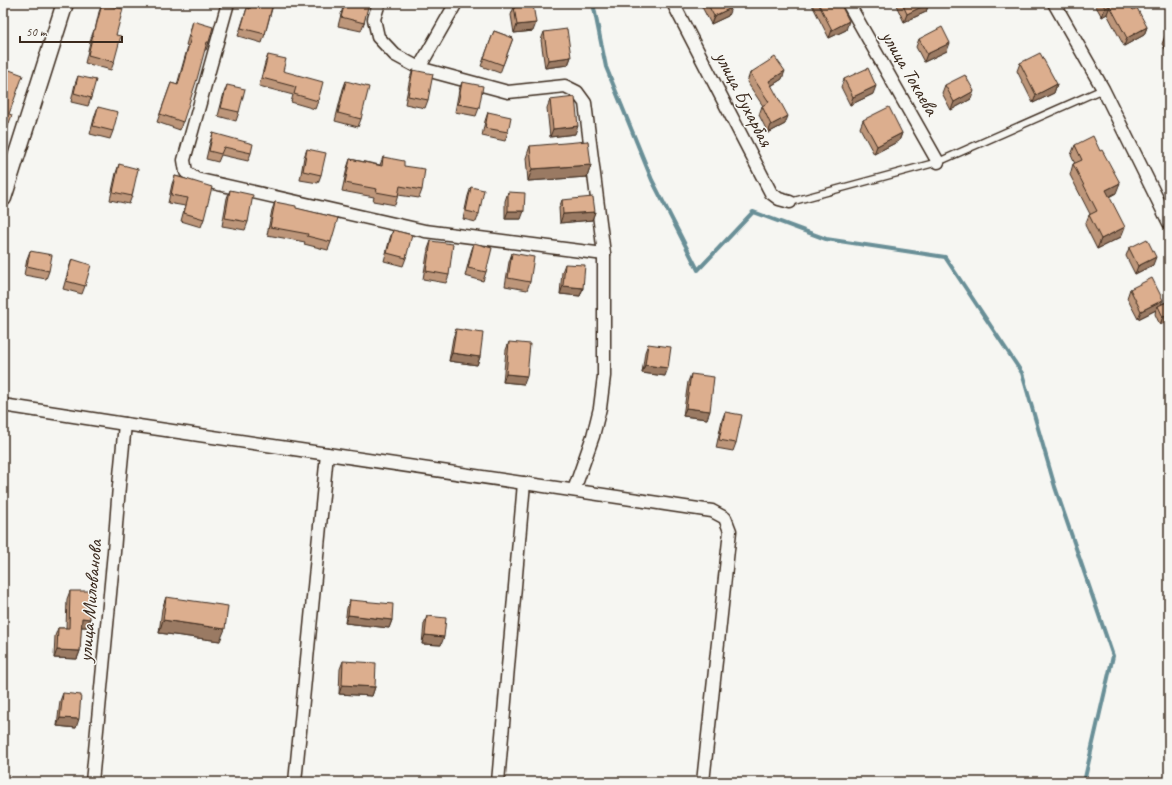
<svg xmlns="http://www.w3.org/2000/svg" width="1172" height="785" viewBox="0 0 1172 785" font-family="Caveat,sans-serif">
<style>
.lines{fill:none;stroke-linecap:round;stroke-linejoin:round}
.stream{stroke:#698f97;stroke-width:4}
.lane-casing{stroke:#3b2a1e;stroke-width:9}
.street-casing{stroke:#3b2a1e;stroke-width:15}
.secondary-casing{stroke:#3b2a1e;stroke-width:19}
.lane{stroke:#f6f6f2;stroke-width:6}
.street{stroke:#f6f6f2;stroke-width:12}
.secondary{stroke:#f6f6f2;stroke-width:16}
.wall{fill:#bd967a;stroke:#3b2a1e}
.shaded-wall{fill:#9a7a63;stroke:#3b2a1e}
.building{fill:#dcae8e;stroke:#3b2a1e}
.labels{text-anchor:middle;dominant-baseline:central;stroke-width:3;stroke-linejoin:round;paint-order:stroke}
.street-label{font-size:20px;fill:#3b2a1e;stroke:#f6f6f2}
</style>
<rect width="100%" height="100%" fill="#f6f6f2"/>
<filter id="ink" filterUnits="userSpaceOnUse"><feTurbulence type="fractalNoise" baseFrequency=".025" numOctaves="2"/><feDisplacementMap in="SourceGraphic" scale="8" xChannelSelector="R" yChannelSelector="G"/><feConvolveMatrix kernelMatrix="1 2 1 2 8 2 1 2 1" color-interpolation-filters="sRGB"/></filter>
<g filter="url(#ink)">
<g class="lines">
<polyline class="stream" points="593,3 606,67 652,180 698,270 753,212 826,239 945,257 1022,373 1055,487 1113,656 1084,782"/>
<g class="lane-casing">
<polyline id="lane" points="790,202 938,162 1103,89"/>
</g>
<g class="street-casing">
<g id="street">
<polyline points="228,3 184,160 186,172 196,179 425,231 604,254"/>
<polyline points="379,3 374,19 378,37 395,55 419,68 508,92 565,86 577,92 585,103 604,254 604,376 600,408 593,436 574,490"/>
<polyline points="673,3 771,193 779,199 790,202"/>
<polyline points="848,3 938,162"/>
<polyline points="1054,3 1103,89 1169,223"/>
<polyline points="419,68 456,3"/>
<polyline points="3,405 125,424 712,511 725,518 730,531 703,782"/>
<polyline points="92,782 114,552 119,486 125,424"/>
<polyline points="295,782 327,454"/>
<polyline points="498,782 524,483"/>
</g>
</g>
<g class="secondary-casing">
<polyline id="secondary" points="3,198 65,3"/>
</g>
<use href="#lane" class="lane"/>
<use href="#street" class="street"/>
<use href="#secondary" class="secondary"/>
</g>
<g class="wall">
<polygon points="250,3 281,3 279,7 273,5 265,34 262,43 238,36 244,17 247,8 249,9"/>
<polygon points="344,3 368,3 364,23 361,31 338,26"/>
<polygon points="703,3 728,3 728,16 711,24 702,7"/>
<polygon points="811,3 840,3 846,30 829,38"/>
<polygon points="895,3 929,3 926,12 904,22"/>
<polygon points="1094,3 1129,3 1133,10 1147,27 1144,35 1124,46 1107,14 1102,17"/>
<polygon points="1166,3 1169,3 1169,9"/>
<polygon points="102,4 116,35 114,62 111,70 85,63 91,38 94,30 95,30 99,12"/>
<polygon points="514,7 533,31 514,33 511,15"/>
<polygon points="193,21 209,42 206,50 204,50 180,130 157,122 171,83 177,85 188,46 186,45"/>
<polygon points="494,31 513,38 500,73 481,66"/>
<polygon points="544,32 571,57 568,65 545,68 541,40"/>
<polygon points="1169,33 1169,55 1162,44 1165,36"/>
<polygon points="919,39 947,51 924,62 916,47"/>
<polygon points="268,55 283,71 318,101 315,109 291,102 293,95 259,86 265,63"/>
<polygon points="1020,63 1057,84 1054,93 1033,103 1017,71"/>
<polygon points="413,70 428,100 425,108 405,104 410,78"/>
<polygon points="750,73 782,79 771,86 785,124 768,133 759,115 762,106 763,106 747,82"/>
<polygon points="78,76 91,98 88,106 71,102 75,84"/>
<polygon points="844,79 873,94 850,105 841,87"/>
<polygon points="346,81 361,119 358,127 335,121 343,89"/>
<polygon points="462,82 479,108 476,116 455,112 459,90"/>
<polygon points="227,85 239,112 236,121 218,116 224,93"/>
<polygon points="945,85 971,99 951,110 942,93"/>
<polygon points="550,100 575,134 550,137 547,108"/>
<polygon points="98,107 113,131 110,139 90,134 95,115"/>
<polygon points="488,112 508,132 505,141 482,136 485,121"/>
<polygon points="863,120 902,133 899,141 874,154 860,128"/>
<polygon points="213,133 251,153 248,161 221,155 218,162 206,159 210,142"/>
<polygon points="1075,145 1116,193 1109,197 1121,237 1097,249 1085,225 1089,215 1090,214 1070,175 1073,164 1075,164 1071,155"/>
<polygon points="530,146 591,165 587,177 528,181 526,158"/>
<polygon points="307,149 321,175 318,183 300,180 304,157"/>
<polygon points="383,157 404,166 422,190 419,198 398,195 395,205 373,201 374,197 342,191 347,168 350,159 380,165"/>
<polygon points="119,164 132,196 129,204 110,200 116,173"/>
<polygon points="175,176 186,179 204,219 201,227 181,221 185,206 168,203 172,184"/>
<polygon points="471,187 479,214 476,222 463,219 468,196"/>
<polygon points="230,190 248,222 245,230 222,226 227,198"/>
<polygon points="508,192 521,219 505,219 505,201"/>
<polygon points="562,200 595,212 592,220 560,223 559,208"/>
<polygon points="275,202 296,208 331,242 328,250 304,244 305,242 267,235 272,210"/>
<polygon points="393,230 406,258 403,266 384,261 390,238"/>
<polygon points="431,241 449,275 446,283 423,279 428,249"/>
<polygon points="474,243 486,272 483,281 465,276 471,252"/>
<polygon points="1129,248 1153,265 1135,274 1126,256"/>
<polygon points="30,251 49,271 46,279 24,275 27,259"/>
<polygon points="512,253 530,282 527,290 505,286 509,262"/>
<polygon points="72,259 85,286 82,294 63,289 69,268"/>
<polygon points="565,264 583,288 580,296 560,294 562,272"/>
<polygon points="1130,289 1161,304 1169,301 1160,325 1155,314 1156,310 1138,319 1127,298"/>
<polygon points="456,329 480,357 477,365 449,361 453,338"/>
<polygon points="509,342 524,384 503,382 506,350"/>
<polygon points="648,344 665,376 642,373 645,352"/>
<polygon points="691,374 707,419 683,416 688,382"/>
<polygon points="725,412 736,443 733,451 716,448 722,420"/>
<polygon points="70,591 90,619 87,627 81,627 80,651 77,659 54,658 55,636 58,628 66,628 67,599"/>
<polygon points="166,597 220,641 159,633 162,609"/>
<polygon points="350,600 392,620 389,628 345,623 347,608"/>
<polygon points="427,616 441,645 422,644 424,624"/>
<polygon points="343,661 375,687 372,696 339,694 340,669"/>
<polygon points="63,693 76,728 57,726 60,701"/>
</g>
<g class="shaded-wall">
<polygon points="929,3 926,12 904,22 907,14"/>
<polygon points="1110,6 1107,14 1102,17 1105,8"/>
<polygon points="731,8 728,16 711,24 714,16"/>
<polygon points="849,21 846,30 829,38 832,30"/>
<polygon points="536,23 533,31 514,33 517,25"/>
<polygon points="1147,27 1144,35 1124,46 1127,38"/>
<polygon points="950,43 947,51 924,62 927,54"/>
<polygon points="571,57 568,65 545,68 548,60"/>
<polygon points="785,71 782,79 766,89 769,81"/>
<polygon points="1057,84 1054,93 1033,103 1036,95"/>
<polygon points="876,86 873,94 850,105 853,97"/>
<polygon points="974,91 971,99 951,110 954,102"/>
<polygon points="788,116 785,124 768,133 771,125"/>
<polygon points="578,126 575,134 550,137 553,129"/>
<polygon points="902,133 899,141 874,154 877,146"/>
<polygon points="591,165 587,177 528,181 532,169"/>
<polygon points="1120,183 1116,193 1102,200 1106,190"/>
<polygon points="508,211 524,211 521,219 505,219"/>
<polygon points="595,212 592,220 560,223 563,214"/>
<polygon points="1125,227 1121,237 1097,249 1101,239"/>
<polygon points="1156,257 1153,265 1135,274 1138,266"/>
<polygon points="563,286 583,288 580,296 560,294"/>
<polygon points="1163,300 1160,308 1158,306 1156,310 1138,319 1141,311"/>
<polygon points="1169,314 1169,321 1160,325 1163,317"/>
<polygon points="452,353 480,357 477,365 449,361"/>
<polygon points="645,365 668,368 665,376 642,373"/>
<polygon points="506,374 527,376 524,384 503,382"/>
<polygon points="686,408 710,411 707,419 683,416"/>
<polygon points="348,615 392,620 389,628 345,623"/>
<polygon points="82,618 90,619 87,627 79,627"/>
<polygon points="163,620 225,629 220,641 159,633"/>
<polygon points="425,635 444,637 441,645 422,644"/>
<polygon points="57,650 80,651 77,659 54,658"/>
<polygon points="342,685 375,687 372,696 339,694"/>
<polygon points="60,718 79,719 76,728 57,726"/>
</g>
<g class="building">
<polygon points="251,3 273,3 265,34 241,28 247,8 250,9"/>
<polygon points="345,3 369,3 364,23 341,17"/>
<polygon points="707,3 728,3 731,8 714,16"/>
<polygon points="818,3 840,3 849,21 832,30"/>
<polygon points="902,3 929,3 907,14"/>
<polygon points="1102,3 1129,3 1133,10 1137,8 1147,27 1127,38 1110,6 1105,8"/>
<polygon points="102,4 123,9 116,35 121,36 114,62 88,55 94,30 95,30"/>
<polygon points="533,5 536,23 517,25 514,7"/>
<polygon points="193,21 213,27 209,42 207,42 197,79 183,122 160,114 171,83 178,85 191,37 189,37"/>
<polygon points="942,27 950,43 927,54 919,39"/>
<polygon points="567,29 571,57 548,60 544,32"/>
<polygon points="494,31 513,38 503,65 484,58"/>
<polygon points="1169,33 1169,42 1165,36"/>
<polygon points="1040,53 1057,84 1036,95 1020,63"/>
<polygon points="268,55 286,59 283,71 323,82 318,101 294,94 296,87 262,78"/>
<polygon points="775,57 785,71 769,81 788,116 771,125 762,106 769,102 750,73"/>
<polygon points="4,68 23,75 9,114 12,115 5,134 3,134 3,71"/>
<polygon points="868,68 876,86 853,97 844,79"/>
<polygon points="413,70 433,74 428,100 408,96"/>
<polygon points="965,75 974,91 954,102 945,85"/>
<polygon points="78,76 96,80 91,98 74,93"/>
<polygon points="346,81 369,87 361,119 338,113"/>
<polygon points="462,82 483,86 479,108 458,104"/>
<polygon points="227,85 245,89 239,112 221,108"/>
<polygon points="575,97 578,126 553,129 550,100"/>
<polygon points="98,107 118,112 113,131 93,126"/>
<polygon points="889,107 902,133 877,146 863,120"/>
<polygon points="488,112 511,117 508,132 485,128"/>
<polygon points="213,133 253,144 251,153 224,147 221,154 209,151"/>
<polygon points="1093,136 1100,151 1102,150 1120,183 1106,190 1125,227 1101,239 1089,215 1097,211 1073,164 1082,160 1075,145"/>
<polygon points="588,141 591,165 532,169 530,146"/>
<polygon points="307,149 326,153 321,175 303,171"/>
<polygon points="383,157 404,161 404,166 425,169 422,190 400,186 398,196 376,192 377,189 345,183 350,159 382,166"/>
<polygon points="119,164 138,169 132,196 113,192"/>
<polygon points="175,176 186,179 212,187 204,219 184,213 188,198 171,195"/>
<polygon points="471,187 484,190 479,214 466,211"/>
<polygon points="230,190 253,195 248,222 225,218"/>
<polygon points="508,192 525,193 524,211 508,211"/>
<polygon points="593,197 595,212 563,214 562,200"/>
<polygon points="275,202 296,206 296,208 338,218 331,242 307,236 308,234 270,227"/>
<polygon points="393,230 412,235 406,258 387,253"/>
<polygon points="1147,239 1156,257 1138,266 1129,248"/>
<polygon points="431,241 453,244 449,275 426,271"/>
<polygon points="474,243 492,248 486,272 468,268"/>
<polygon points="30,251 52,255 49,271 27,266"/>
<polygon points="512,253 534,257 530,282 508,278"/>
<polygon points="72,259 91,265 85,286 66,281"/>
<polygon points="565,264 585,265 583,288 563,286"/>
<polygon points="1152,278 1163,300 1141,311 1130,289"/>
<polygon points="1169,301 1169,314 1163,317 1158,306"/>
<polygon points="456,329 483,333 480,357 452,353"/>
<polygon points="509,342 530,344 527,376 506,374"/>
<polygon points="648,344 671,347 668,368 645,365"/>
<polygon points="691,374 714,377 710,411 686,408"/>
<polygon points="725,412 742,415 736,443 719,440"/>
<polygon points="70,591 90,591 90,619 82,618 80,651 57,650 58,628 69,628"/>
<polygon points="166,597 228,606 225,629 163,620"/>
<polygon points="350,600 393,604 392,620 348,615"/>
<polygon points="427,616 446,618 444,637 425,635"/>
<polygon points="343,661 376,663 375,687 342,685"/>
<polygon points="63,693 81,695 79,719 60,718"/>
<polygon points="544,778 564,781 564,782 543,782"/>
</g>
</g>
<g class="labels">
<g class="street-label">
<text transform="translate(910 73) rotate(60)">улица Токаева</text>
<text transform="translate(744 99) rotate(63)">улица Бухарбая</text>
<text transform="translate(90 601) rotate(-85)">улица Милованова</text>
</g>
</g>
<rect width="1172" height="785" fill="none" stroke="#f6f6f2" stroke-width="16"/>
<rect x="8" y="8" width="1156" height="769" fill="none" stroke="#3b2a1e" stroke-width="1.5" filter="url(#ink)"/>
<path d="M20 36v6h102v-6" fill="none" stroke="#3b2a1e" stroke-width="2"/>
<text x="26" y="36" font-size="12" fill="#3b2a1e" stroke="#f6f6f2" stroke-width="3" paint-order="stroke">50 m</text>
</svg>
